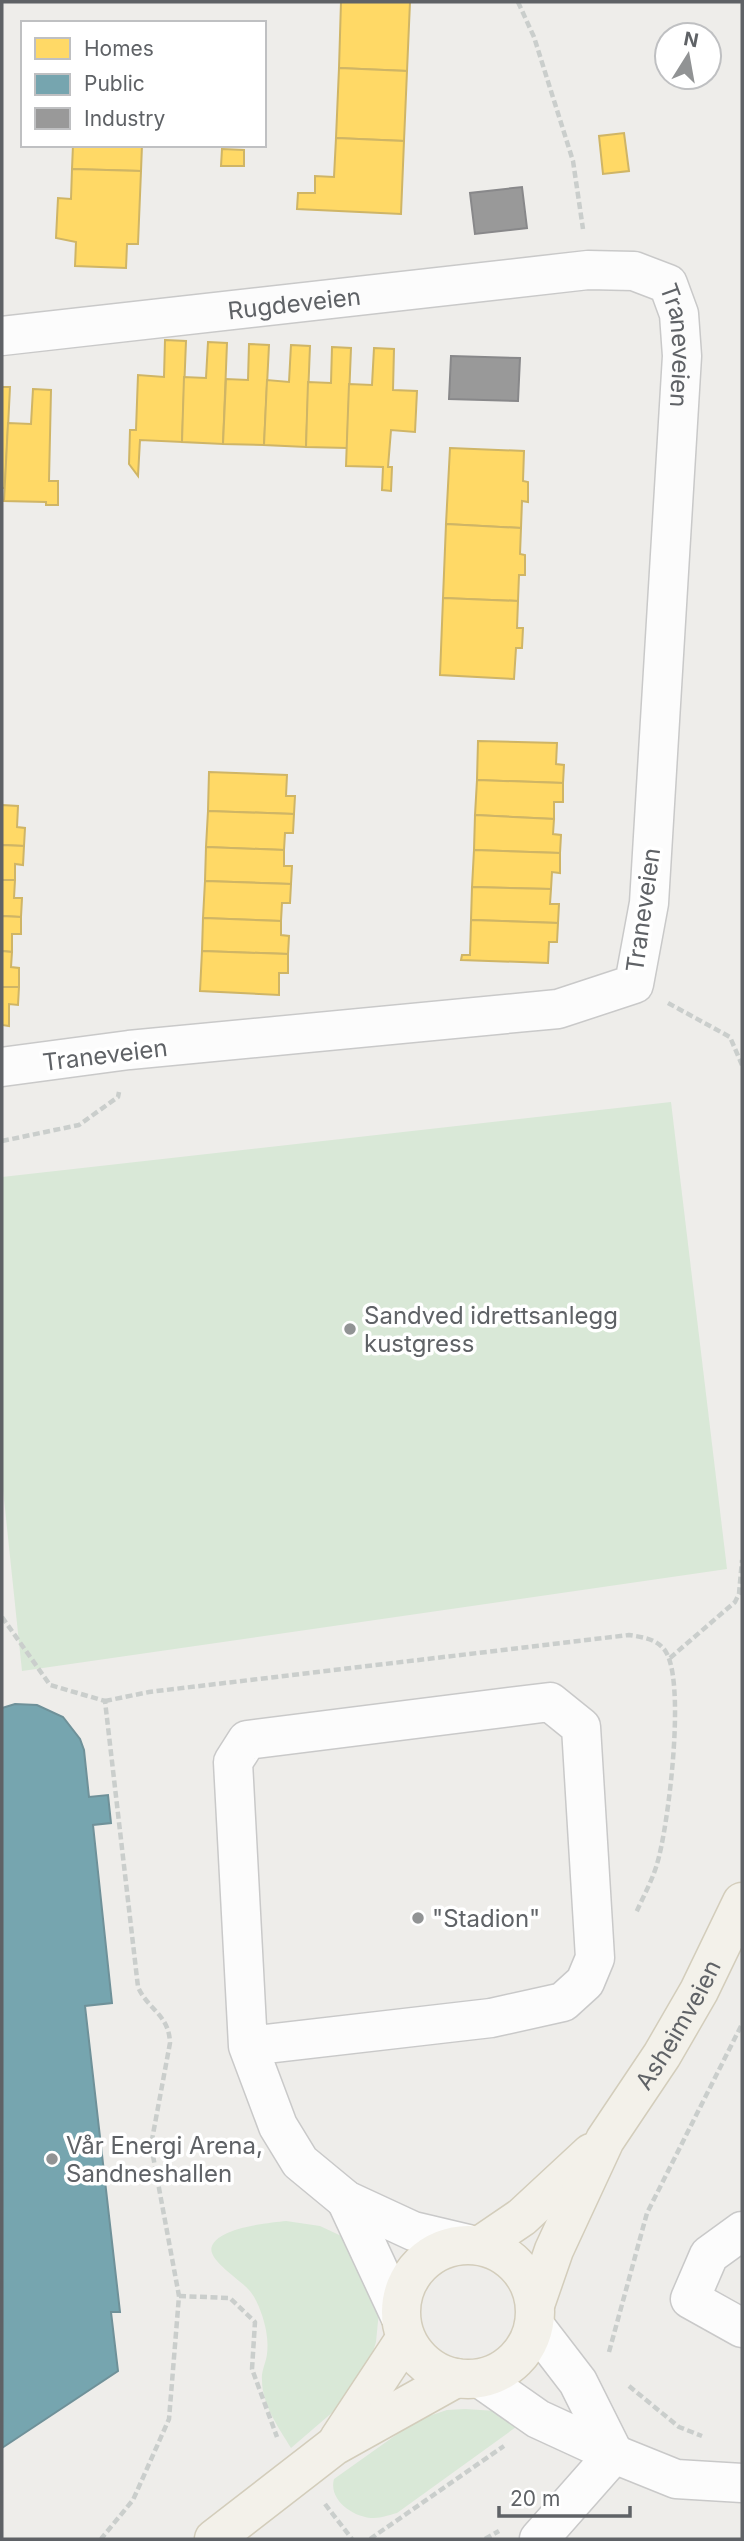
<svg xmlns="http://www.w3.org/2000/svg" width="744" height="2541" viewBox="0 0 744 2541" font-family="Inter,sans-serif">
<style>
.green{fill:#d9e8d7}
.homes{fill:#ffd966;stroke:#cfb566;stroke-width:2}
.public{fill:#76a5af;stroke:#6f9199;stroke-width:2}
.industry{fill:#999;stroke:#88888a;stroke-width:2}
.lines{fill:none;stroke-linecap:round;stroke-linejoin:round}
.minor-casing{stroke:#c9c9c9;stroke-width:41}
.major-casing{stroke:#d3cdbb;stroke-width:41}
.path{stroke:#cacecc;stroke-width:4.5;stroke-dasharray:7 3.5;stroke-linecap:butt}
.minor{stroke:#fcfcfc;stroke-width:38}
.major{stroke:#f3f1ea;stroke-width:38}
.poi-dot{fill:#919394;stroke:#fff;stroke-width:2.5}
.labels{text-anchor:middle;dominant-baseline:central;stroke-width:7;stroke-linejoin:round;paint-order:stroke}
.street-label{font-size:24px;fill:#5f6266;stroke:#fff}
.poi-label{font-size:24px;fill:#5f6266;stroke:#fff;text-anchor:start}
</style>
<rect width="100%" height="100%" fill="#eeedea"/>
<g class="green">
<polygon points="671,1102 727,1569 22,1671 2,1480 2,1177"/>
<path d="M 286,2221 L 320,2226 L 352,2241 L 379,2311 L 376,2342 L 371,2358 L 341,2405 L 291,2448 C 279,2428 262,2405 262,2380 C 261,2371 266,2363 267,2354 C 269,2338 265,2322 259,2307 C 256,2300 253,2294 248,2289 C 239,2279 206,2259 212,2246 C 220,2227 269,2223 286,2221 Z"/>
<path d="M 465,2409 L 496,2411 L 523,2422 L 397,2513 C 389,2515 381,2518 374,2518 C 354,2518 328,2500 334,2479 L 417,2420 L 447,2410 Z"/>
</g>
<g class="homes">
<polygon points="341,2 410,2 407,71 339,68"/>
<polygon points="339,68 407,71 404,141 336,138"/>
<polygon points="624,133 629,171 603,174 599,136"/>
<polygon points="336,138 404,141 401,214 297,209 298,193 315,193 315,176 334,177"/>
<polygon points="73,145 142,145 141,171 72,169"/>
<polygon points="222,149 244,150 244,166 221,166"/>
<polygon points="72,169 141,171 138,244 127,244 126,268 75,266 76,242 56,238 58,198 71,199"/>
<polygon points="165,340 186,341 182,442 140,440 138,476 129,464 130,430 136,430 138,375 164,377"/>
<polygon points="208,342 227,343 223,444 182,442 184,377 206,378"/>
<polygon points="249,344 269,345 264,445 223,444 226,379 248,380"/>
<polygon points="291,345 310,346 306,447 264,445 267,380 289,382"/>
<polygon points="332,347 351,348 347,448 306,447 308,382 331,383"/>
<polygon points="374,348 394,349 393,390 417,391 415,432 391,430 388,467 392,467 391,491 382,490 383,467 346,466 349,384 372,385"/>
<polygon points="2,387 10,387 5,488 2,488"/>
<polygon points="33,389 51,390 49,481 58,481 58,505 46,505 46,502 4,501 8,423 31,424"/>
<polygon points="450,448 524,451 523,481 528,482 528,502 522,501 521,528 446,524"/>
<polygon points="446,524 521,528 520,554 525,555 525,575 519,575 518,601 443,598"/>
<polygon points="443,598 518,601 517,628 523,628 522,648 516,648 514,679 440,675"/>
<polygon points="478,741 557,743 556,764 564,765 563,783 477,780"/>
<polygon points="209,772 287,775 286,796 295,796 294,814 208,811"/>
<polygon points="477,780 563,783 563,802 554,802 554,819 475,815"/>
<polygon points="2,805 18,806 17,827 25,828 24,846 2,845"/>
<polygon points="208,811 294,814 293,833 285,833 284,850 206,847"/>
<polygon points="475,815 554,819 553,834 561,835 560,853 474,850"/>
<polygon points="2,845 24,846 23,865 15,864 15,880 2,880"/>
<polygon points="206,847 284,850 284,866 292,866 291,884 205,881"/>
<polygon points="474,850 560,853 560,873 552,872 551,889 472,887"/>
<polygon points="2,880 15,880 14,898 22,898 21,917 2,916"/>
<polygon points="205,881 291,884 290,903 282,903 281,921 203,918"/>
<polygon points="472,887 551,889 550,904 559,904 558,923 471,920"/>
<polygon points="2,916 21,917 21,934 12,934 12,952 2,951"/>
<polygon points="203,918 281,921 281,935 289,936 288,954 202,951"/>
<polygon points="471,920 558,923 557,942 549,942 548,963 461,960 462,955 470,955"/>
<polygon points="2,951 12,952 11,967 19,968 19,987 2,987"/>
<polygon points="202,951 288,954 288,973 279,973 279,995 200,991"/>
<polygon points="2,987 19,987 18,1005 9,1004 9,1026 2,1025"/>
</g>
<polygon class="public" points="15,1704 37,1705 63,1717 80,1739 84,1750 89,1797 108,1795 111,1823 93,1825 112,2003 85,2006 120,2312 111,2312 118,2371 2,2448 2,1708"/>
<g class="industry">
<polygon points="522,187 527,228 475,234 470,193"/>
<polygon points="451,356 520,358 518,401 449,399"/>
</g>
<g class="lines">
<g class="minor-casing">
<g id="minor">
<path id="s1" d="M 2,336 L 588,270 L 634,271 L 668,284 L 679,314 L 682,356 L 649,903 L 634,984 L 558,1009 L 129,1050 L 2,1067"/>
<polyline points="248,2046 491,2018 563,2002 585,1982 595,1958 581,1727 550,1702 247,1740 233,1762 248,2046 278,2126 300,2162 346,2200 413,2231 468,2244"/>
<polyline points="346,2200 400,2316"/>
<polyline points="742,2231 709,2255 690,2299 742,2328"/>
<polyline points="535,2326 578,2382 614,2454"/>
<polyline points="481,2379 538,2419 614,2454 676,2479 742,2483"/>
<polyline points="539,2539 614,2454"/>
</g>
</g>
<g class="major-casing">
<g id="major">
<circle cx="468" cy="2312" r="67"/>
<polyline points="481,2245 522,2217 591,2153"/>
<path id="s2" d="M 536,2302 L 554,2250 L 605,2140 L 662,2055 L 699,1991 L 742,1902"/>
<polyline points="339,2439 405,2339"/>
<polyline points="214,2539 334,2446 456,2378"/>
</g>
</g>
<g class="path">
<polyline points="518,2 534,37 573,161 583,229"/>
<polyline points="668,1003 730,1037 742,1065"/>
<polyline points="2,1141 79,1125 118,1097 119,1092"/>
<path d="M 2,1617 L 50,1685 L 105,1701 L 138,1987 C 148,2010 169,2014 170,2043 L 151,2145 L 179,2296 L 169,2419 L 133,2500 L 101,2539"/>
<polyline points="670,1658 735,1602 739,1594 742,1560"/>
<path d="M 105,1701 L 149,1692 L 629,1635 C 641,1637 654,1638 663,1648 C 688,1673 668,1829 657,1864 C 652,1881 643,1897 636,1913"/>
<polyline points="179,2296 230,2298 255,2322 252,2369 277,2437"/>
<polyline points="609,2352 647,2213 742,2024"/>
<polyline points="629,2386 679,2427 702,2436"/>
<polyline points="325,2504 352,2539"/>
<polyline points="370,2539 504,2446"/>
<polyline points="485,2539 499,2531"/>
</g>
<use href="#minor" class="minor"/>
<use href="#major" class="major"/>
</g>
<g class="poi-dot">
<circle cx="350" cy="1329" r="7"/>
<circle cx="418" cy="1918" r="7"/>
<circle cx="52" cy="2159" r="7"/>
</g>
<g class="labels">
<g class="street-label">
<text stroke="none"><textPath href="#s1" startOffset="294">Rugdeveien</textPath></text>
<text stroke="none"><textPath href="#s1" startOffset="735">Traneveien</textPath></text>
<text transform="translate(643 910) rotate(-82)">Traneveien</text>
<text transform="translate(105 1055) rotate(-7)">Traneveien</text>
<text stroke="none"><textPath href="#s2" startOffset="313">Asheimveien</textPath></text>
</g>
<g class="poi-label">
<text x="364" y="1315">Sandved idrettsanlegg<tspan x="364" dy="28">kustgress</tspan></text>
<text x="432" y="1918">"Stadion"</text>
<text x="66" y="2145">Vår Energi Arena,<tspan x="66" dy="28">Sandneshallen</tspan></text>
</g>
</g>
<rect width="744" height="2541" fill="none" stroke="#5f6266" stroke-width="7"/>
<rect x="21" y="21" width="245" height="126" fill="#ffffff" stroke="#bfc0c2" stroke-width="2"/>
<rect x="35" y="38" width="35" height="21" fill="#ffd966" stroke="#bfc0c2" stroke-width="2"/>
<text x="84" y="56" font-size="21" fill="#5f6266">Homes</text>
<rect x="35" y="74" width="35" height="21" fill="#76a5af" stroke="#bfc0c2" stroke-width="2"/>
<text x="84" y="91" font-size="21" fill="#5f6266">Public</text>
<rect x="35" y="108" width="35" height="21" fill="#999999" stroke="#bfc0c2" stroke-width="2"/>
<text x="84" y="126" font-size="21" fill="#5f6266">Industry</text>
<g transform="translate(688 56) rotate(11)"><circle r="33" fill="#ffffff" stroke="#bfc0c2" stroke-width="2"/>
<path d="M0-5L12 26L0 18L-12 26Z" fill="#919394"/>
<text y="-10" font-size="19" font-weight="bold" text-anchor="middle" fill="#5f6266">N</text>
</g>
<path d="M499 2506v10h131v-10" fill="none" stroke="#5f6266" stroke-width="3.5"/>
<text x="510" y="2506" font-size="21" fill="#5f6266" stroke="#ffffff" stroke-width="5" paint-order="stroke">20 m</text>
</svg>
